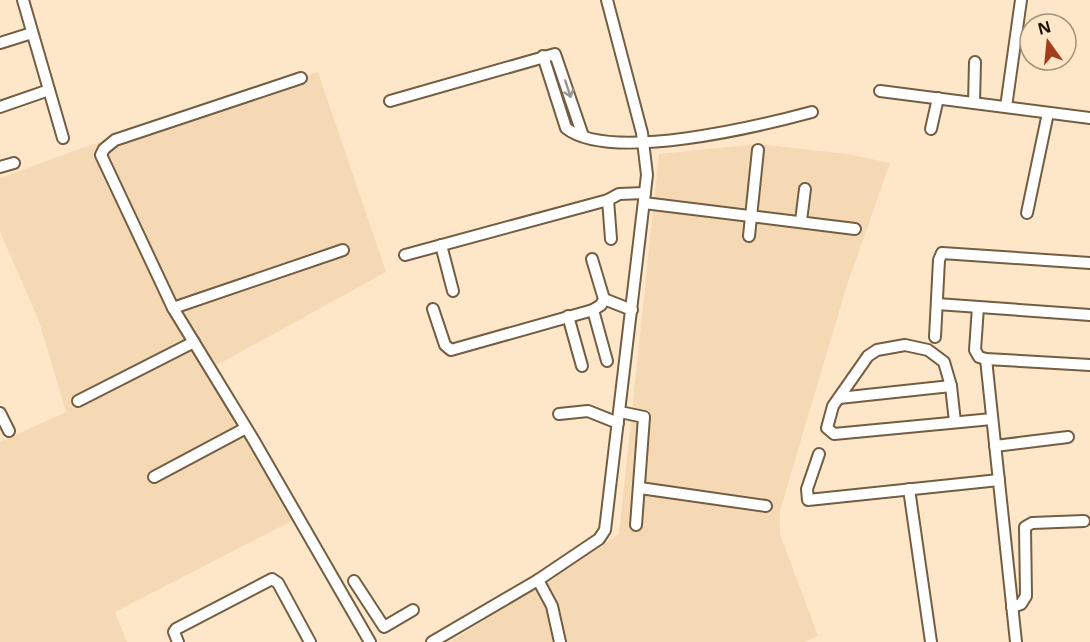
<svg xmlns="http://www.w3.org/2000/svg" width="1090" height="642" viewBox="0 0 1090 642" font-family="'Noto Sans',sans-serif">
  <rect width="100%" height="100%" fill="#fee7c8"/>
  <!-- built -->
  <g fill="#f5d9b4">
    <polygon points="318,72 386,272 217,365 303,515 115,612 127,642 0,642 0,442 66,412 39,321 0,232 0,178 85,147"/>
    <polygon points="757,144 848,154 890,163 846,288 780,511 780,534 818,636 804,642 450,642 619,534 659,154"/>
  </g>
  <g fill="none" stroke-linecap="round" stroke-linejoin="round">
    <defs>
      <g id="minor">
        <polyline points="23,0 63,138"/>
        <polyline points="0,43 32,33"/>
        <path d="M543 56 566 128C610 163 760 126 812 112"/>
        <polyline points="301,78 115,140 104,149 101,155 173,308 253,439 370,642"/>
        <polyline points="880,91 1090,118"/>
        <polyline points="390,101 555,54 583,136"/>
        <polyline points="974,103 975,62"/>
        <polyline points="0,107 49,90"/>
        <polyline points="1006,107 1021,0"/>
        <polyline points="931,129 938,98"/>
        <polyline points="0,167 14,163"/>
        <polyline points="644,203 855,229"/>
        <polyline points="1027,213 1048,113"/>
        <polyline points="801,221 805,189"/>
        <polyline points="749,236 758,150"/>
        <polyline points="611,239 608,200 619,194 645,193"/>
        <polyline points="441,245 453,291"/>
        <polyline points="405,255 608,200"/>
        <polyline points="592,259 604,299 601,305 593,310 607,361"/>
        <polyline points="604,299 632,310"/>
        <polyline points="937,304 1090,315"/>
        <polyline points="978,307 975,350 979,357 986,359 1090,365"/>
        <polyline points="173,308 343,250"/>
        <polyline points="433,309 445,345 451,350 593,310"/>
        <polyline points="568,316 582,366"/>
        <polyline points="935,337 939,260 942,253 1090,263"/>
        <polyline points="986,359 1016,642"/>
        <polyline points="839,398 951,386"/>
        <polyline points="78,401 194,342"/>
        <polyline points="620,412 644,417 636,525"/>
        <polyline points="0,413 9,431"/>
        <polyline points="559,414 588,411 618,423"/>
        <polyline points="955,422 951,386 944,362 928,350 905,345 877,350 868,356 833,406 827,428 834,434 992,419"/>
        <polyline points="995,446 1068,437"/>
        <polyline points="819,454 807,489 808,500 999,480"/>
        <polyline points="154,477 246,428"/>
        <polyline points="640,488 766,506"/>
        <polyline points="909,489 931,642"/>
        <polyline points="538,580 552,606 560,642"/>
        <polyline points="354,581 384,627 413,610"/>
        <polyline points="1012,607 1021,604 1026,596 1025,527 1032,523 1084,521"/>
        <polyline points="178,642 174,632 176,629 272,579 278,583 310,642"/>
        <polyline points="432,642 538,580 599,539 605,530 647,175 642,133 607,0"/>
      </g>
    </defs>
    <!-- minor casing -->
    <use href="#minor" stroke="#725e43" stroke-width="14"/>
    <!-- minor -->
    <use href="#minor" stroke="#fff" stroke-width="10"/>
  </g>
  <!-- one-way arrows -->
  <defs><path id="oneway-shaft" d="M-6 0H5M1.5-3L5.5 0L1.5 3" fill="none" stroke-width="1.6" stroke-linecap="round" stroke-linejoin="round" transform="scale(1.5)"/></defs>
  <use stroke="#989590" href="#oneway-shaft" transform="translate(568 89) rotate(72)"/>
  <!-- north arrow -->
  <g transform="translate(1048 42) rotate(345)"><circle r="28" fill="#fee7c8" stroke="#a3927b" stroke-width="1.5"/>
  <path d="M0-4.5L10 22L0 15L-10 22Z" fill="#a33c1a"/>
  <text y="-9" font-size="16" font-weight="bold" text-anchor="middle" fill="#1b1308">N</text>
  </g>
</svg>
